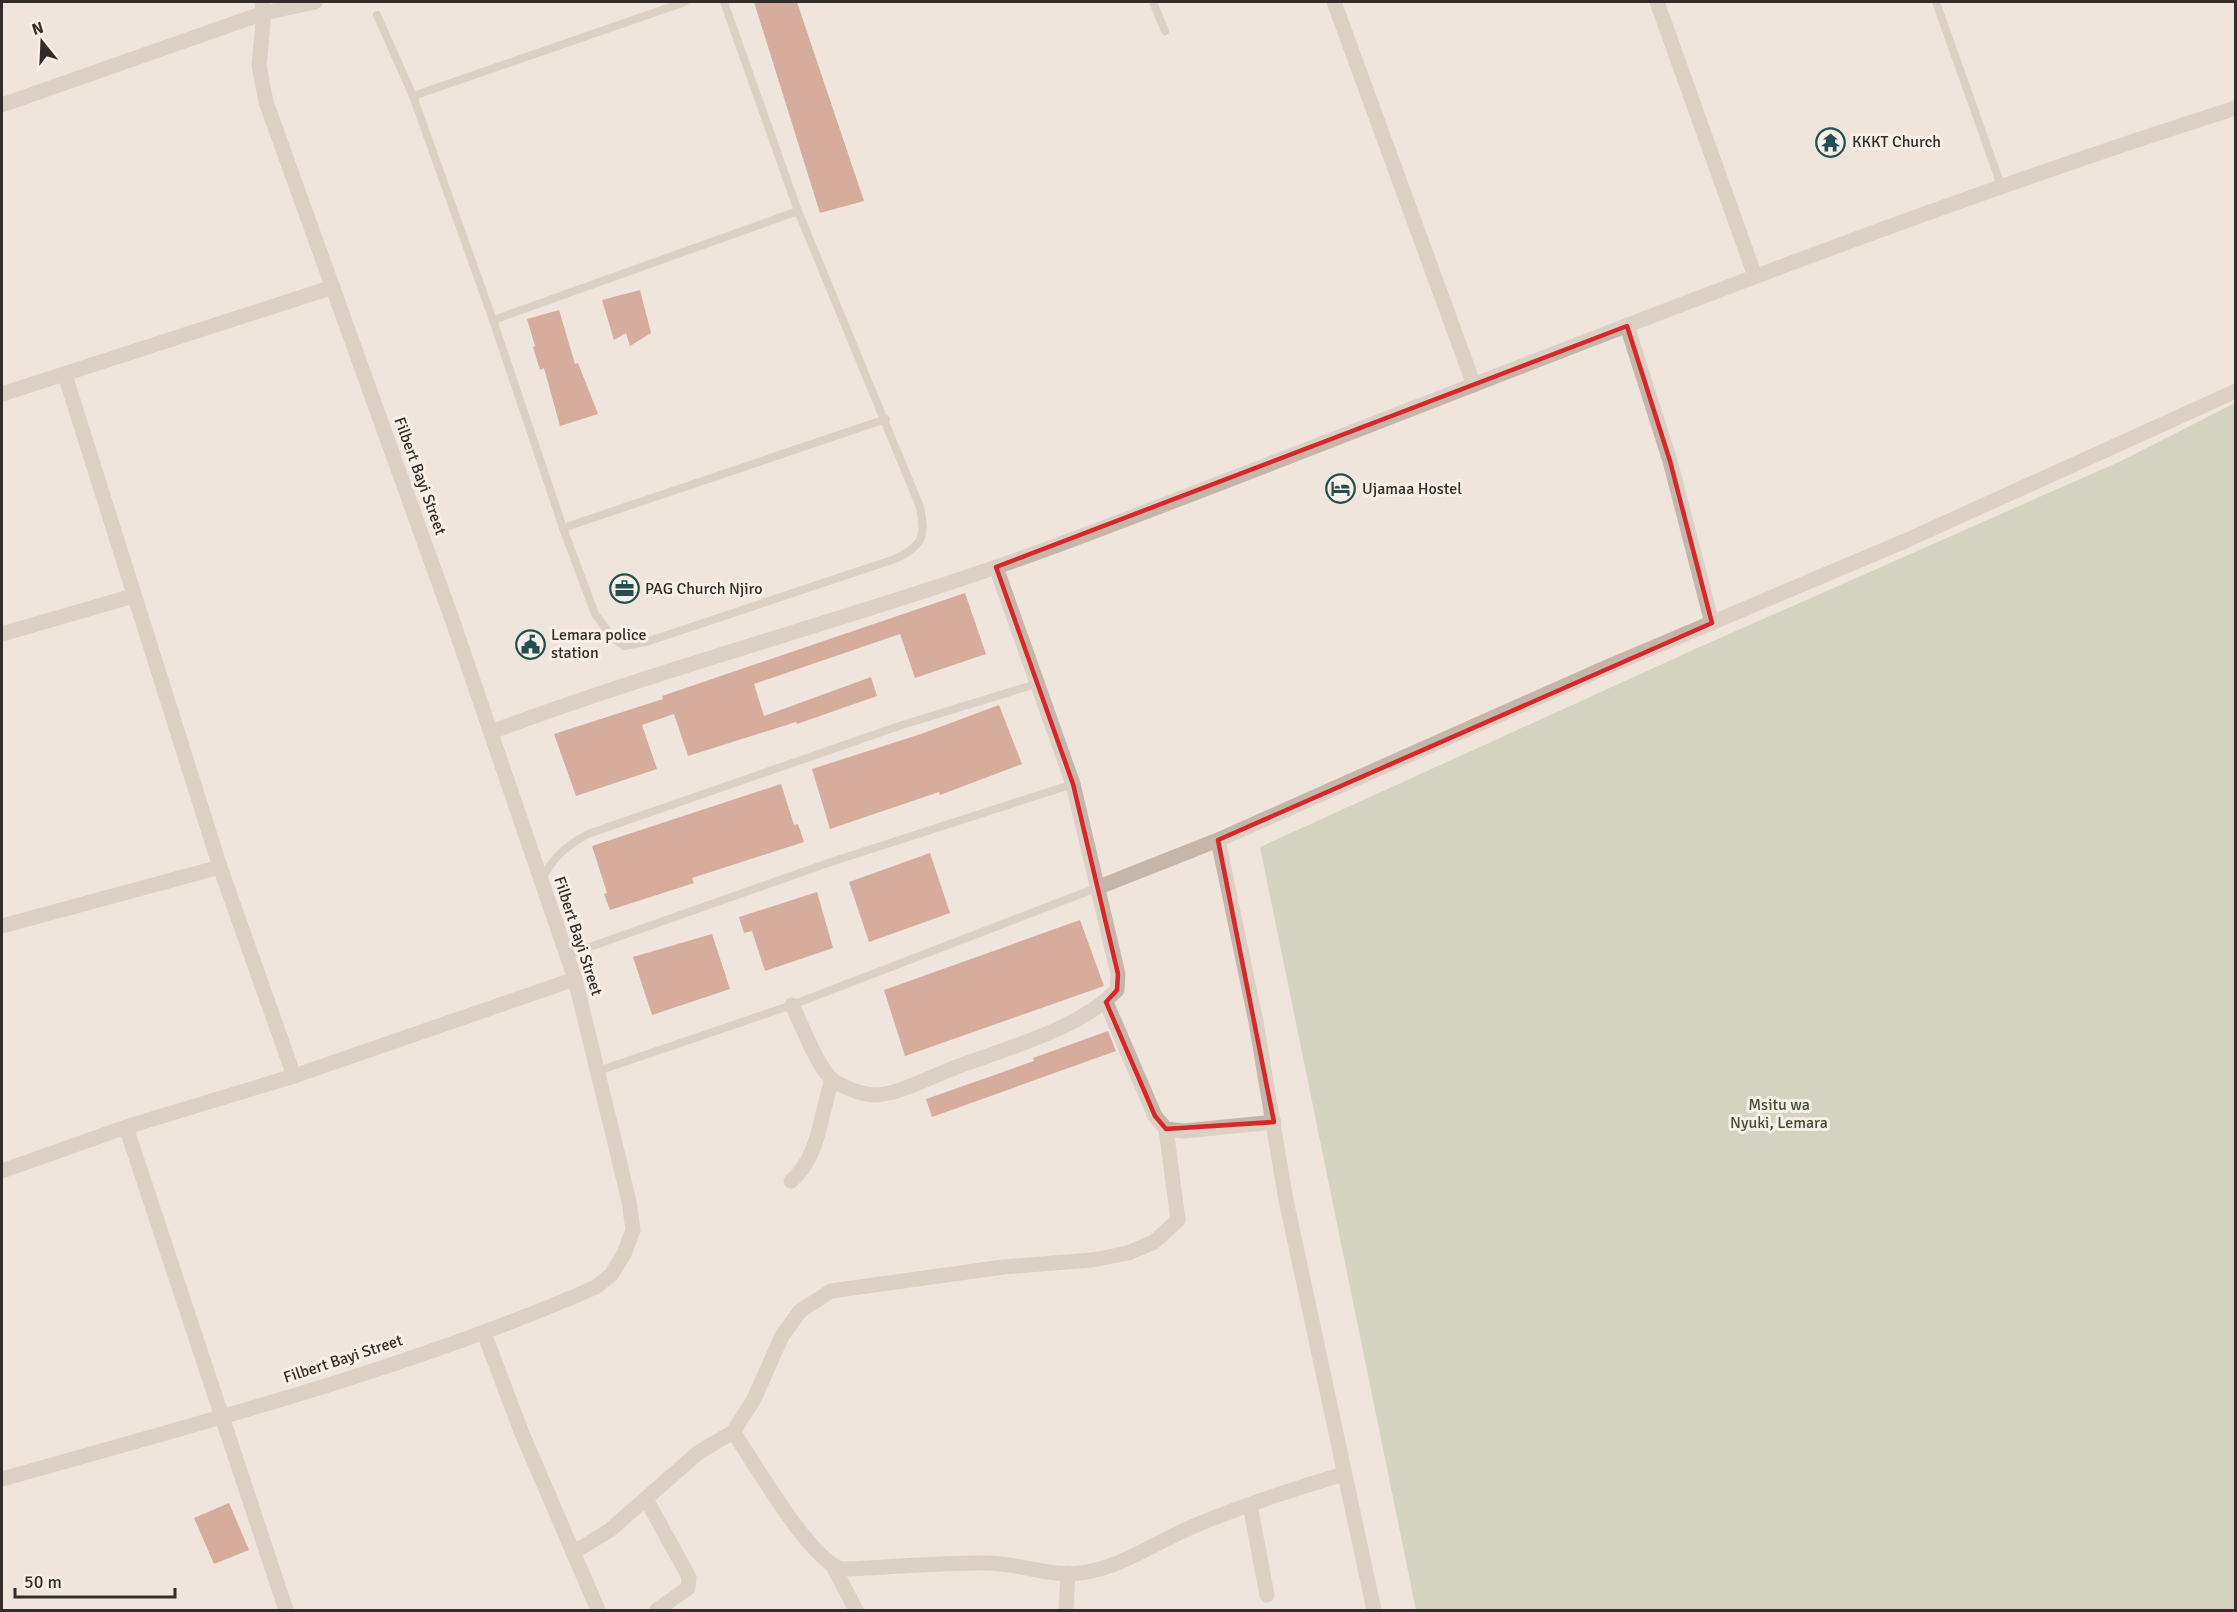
<svg xmlns="http://www.w3.org/2000/svg" width="2237" height="1612" viewBox="0 0 2237 1612" font-family="Signika,sans-serif">
  <rect width="100%" height="100%" fill="#efe5dc"/>
  <!-- green -->
  <polygon fill="#b3bc9e" points="2235,403 2235,1610 1416,1610 1260,847 1693,650 2121,461"/>
  <!-- building -->
  <g fill="#b86751">
    <polygon points="754,2 797,2 864,201 820,213"/>
    <polygon points="640,290 651,333 630,346 626,333 614,340 602,300"/>
    <polygon points="559,310 575,364 578,363 598,414 560,426 544,368 540,370 533,347 535,346 527,319"/>
    <polygon points="965,593 986,654 915,678 900,634 754,684 764,716 871,677 877,696 797,724 796,722 688,756 674,714 642,725 657,769 576,796 554,734 663,699 662,696"/>
    <polygon points="999,705 1022,764 940,795 939,792 830,829 812,769 921,734"/>
    <polygon points="781,784 794,825 798,824 804,842 692,878 694,883 610,910 604,894 607,893 592,846"/>
    <polygon points="930,853 950,913 869,942 849,882"/>
    <polygon points="817,892 833,948 765,971 752,931 744,933 739,917"/>
    <polygon points="1080,920 1104,986 905,1056 884,990"/>
    <polygon points="712,934 730,989 652,1015 633,957"/>
    <polygon points="1108,1031 1116,1051 932,1117 926,1099 1034,1061 1033,1058"/>
    <polygon points="229,1503 249,1550 214,1564 194,1518"/>
  </g>
  <g fill="none" stroke-linecap="round" stroke-linejoin="round">
    <!-- service -->
    <g stroke="#c6b5a9" stroke-width="8">
      <polyline points="1153,2 1165,31"/>
      <polyline points="1936,2 2002,188"/>
      <path d="M377 15 413 96 493 320 563 528 595 614 612 637 624 646 646 642 895 559C923 545 926 538 920 507L798 211 724 2"/>
      <polyline points="413,96 685,2"/>
      <polyline points="493,320 798,211"/>
      <polyline points="563,528 886,419"/>
      <path d="M541 881C552 858 566 846 588 834L899 726 1039 683"/>
      <polyline points="567,955 831,862 1073,784"/>
      <polyline points="598,1071 792,1005 1099,887"/>
    </g>
    <!-- minor -->
    <g stroke="#c6b5a9" stroke-width="15">
      <polyline points="1334,2 1474,385"/>
      <polyline points="1657,2 1755,276"/>
      <polyline points="2,105 264,13 315,2"/>
      <polyline points="1627,326 1670,461 1712,623"/>
      <polyline points="65,375 220,867 294,1076"/>
      <polyline points="2,394 333,287"/>
      <polyline points="2,634 133,596"/>
      <path d="M491 732C683 660 883 611 1074 539 1461 393 1842 233 2236 108"/>
      <polyline points="1218,840 1256,1022 1286,1200 1374,1610"/>
      <polyline points="1099,887 1218,840 1607,667 1905,541 2236,391"/>
      <polyline points="2,926 220,867"/>
      <polyline points="1106,1002 1155,1116 1166,1129 1184,1131 1274,1122"/>
      <path d="M792 1005C801 1023 818 1069 833 1080 844 1088 863 1095 876 1095 902 1093 930 1077 954 1068 1006 1048 1078 1030 1117 990L1118 974 1073 784 996 567"/>
      <polyline points="126,1127 286,1610"/>
      <polyline points="2,1171 126,1127 294,1076 575,979"/>
      <path d="M791 1181C820 1156 820 1115 832 1080"/>
      <polyline points="484,1333 521,1431 598,1610"/>
      <path d="M733 1432C755 1463 808 1558 841 1569 890 1568 938 1562 987 1563 1019 1563 1049 1577 1081 1573 1123 1567 1156 1542 1194 1526 1242 1506 1293 1489 1344 1474"/>
      <path d="M2 1479C200 1423 407 1370 596 1287L611 1275 624 1254 633 1230 629 1201 575 979 453 622 266 102 259 65 264 13 262 2"/>
      <polyline points="646,1499 689,1577 688,1588 657,1610"/>
      <polyline points="1250,1505 1267,1595"/>
      <polyline points="573,1553 610,1530 699,1452 733,1432 754,1399 782,1336 800,1311 831,1291 1003,1267 1092,1260 1128,1253 1154,1242 1178,1220 1166,1129"/>
      <polyline points="833,1566 856,1610"/>
      <polyline points="1066,1610 1068,1573"/>
    </g>
  </g>
  <!-- marked area -->
  <path d="M0 0H2237V1612H0ZM1627 326 1670 461 1712 623 1218 840 1274 1122 1166 1129 1155 1116 1106 1002 1117 990 1118 974 1073 784 996 567Z" fill="#efe5dc" fill-opacity=".55" fill-rule="evenodd"/>
  <path fill="none" stroke="#d62828" stroke-width="4.5" stroke-linejoin="round" d="M1627 326 1670 461 1712 623 1218 840 1274 1122 1166 1129 1155 1116 1106 1002 1117 990 1118 974 1073 784 996 567Z"/>
  <!-- icons -->
  <defs>
    <symbol id="temple-ring" viewBox="-11 -11 22 22"><circle r="9.5" fill="#f7f0e8" stroke="#234f50" stroke-width="1.5"/><path d="M0-6L5-2H3V0L6.5 2.5H4V6H1.5V3h-3V6H-4V2.5H-6.5L-3 0V-2H-5Z" fill="#234f50"/></symbol>
    <symbol id="hotel-ring" viewBox="-11 -11 22 22"><circle r="9.5" fill="#f7f0e8" stroke="#234f50" stroke-width="1.5"/><path d="M-6-4.5h1.5V1H6V5H4.5V3h-9V5H-6ZM-4 0a1.8 1.8 0 1 1 3.6 0ZM.5 0V-2.5h3Q6-2.5 6 0Z" fill="#234f50"/></symbol>
    <symbol id="office-ring" viewBox="-11 -11 22 22"><circle r="9.5" fill="#f7f0e8" stroke="#234f50" stroke-width="1.5"/><path d="M-6-3h4V-5.5h4V-3h4V5H-6ZM-1-4.5V-3h2v-1.5ZM-6 0V1H6V0Z" fill="#234f50"/></symbol>
    <symbol id="civic-ring" viewBox="-11 -11 22 22"><circle r="9.5" fill="#f7f0e8" stroke="#234f50" stroke-width="1.5"/><path d="M-.6-6.5H3V-4.5H.6V-3L4-1V1h2V6H-6V1h2V-1L-.6-3ZM-1.2 2.5V6h2.4V2.5Z" fill="#234f50"/></symbol>
  </defs>
  <g fill-rule="evenodd">
    <use href="#temple-ring" x="1814" y="126" width="33" height="33"/>
    <use href="#hotel-ring" x="1324" y="472" width="33" height="33"/>
    <use href="#office-ring" x="608" y="572" width="33" height="33"/>
    <use href="#civic-ring" x="514" y="628" width="33" height="33"/>
  </g>
  <g text-anchor="middle" dominant-baseline="central" stroke-width="6" stroke-linejoin="round" paint-order="stroke">
    <!-- poi labels -->
    <g font-size="16" fill="#342c28" stroke="#f7f0e8" text-anchor="start">
      <text x="1852" y="142">KKKT Church</text>
      <text x="1362" y="489">Ujamaa Hostel</text>
      <text x="645" y="589">PAG Church Njiro</text>
      <text x="551" y="635">Lemara police<tspan x="551" dy="18">station</tspan></text>
    </g>
    <!-- street labels -->
    <g font-size="16" fill="#342c28" stroke="#f7f0e8">
      <text transform="translate(420 476) rotate(70)">Filbert Bayi Street</text>
      <text transform="translate(578 936) rotate(72)">Filbert Bayi Street</text>
      <text transform="translate(343 1359) rotate(-18)">Filbert Bayi Street</text>
    </g>
    <!-- park labels -->
    <g font-size="16" fill="#444f2f" stroke="#f7f0e8">
      <text x="1779" y="1105">Msitu wa<tspan x="1779" dy="18">Nyuki, Lemara</tspan></text>
    </g>
  </g>
  <!-- border -->
  <rect width="2237" height="1612" fill="none" stroke="#342c28" stroke-width="6"/>
  <!-- north arrow -->
  <g transform="translate(42 42) rotate(342)" stroke="#f7f0e8" stroke-width="4.5" paint-order="stroke">
  <path d="M0-4.5L10 22L0 15L-10 22Z" fill="#342c28"/>
  <text y="-9" font-size="16" font-weight="bold" text-anchor="middle" fill="#342c28">N</text>
  </g>
  <!-- scale -->
  <path d="M15 1588v9h160v-9" fill="none" stroke="#342c28" stroke-width="3"/>
  <text x="24" y="1588" font-size="18" fill="#342c28" stroke="#f7f0e8" stroke-width="4.5" paint-order="stroke">50 m</text>
</svg>
